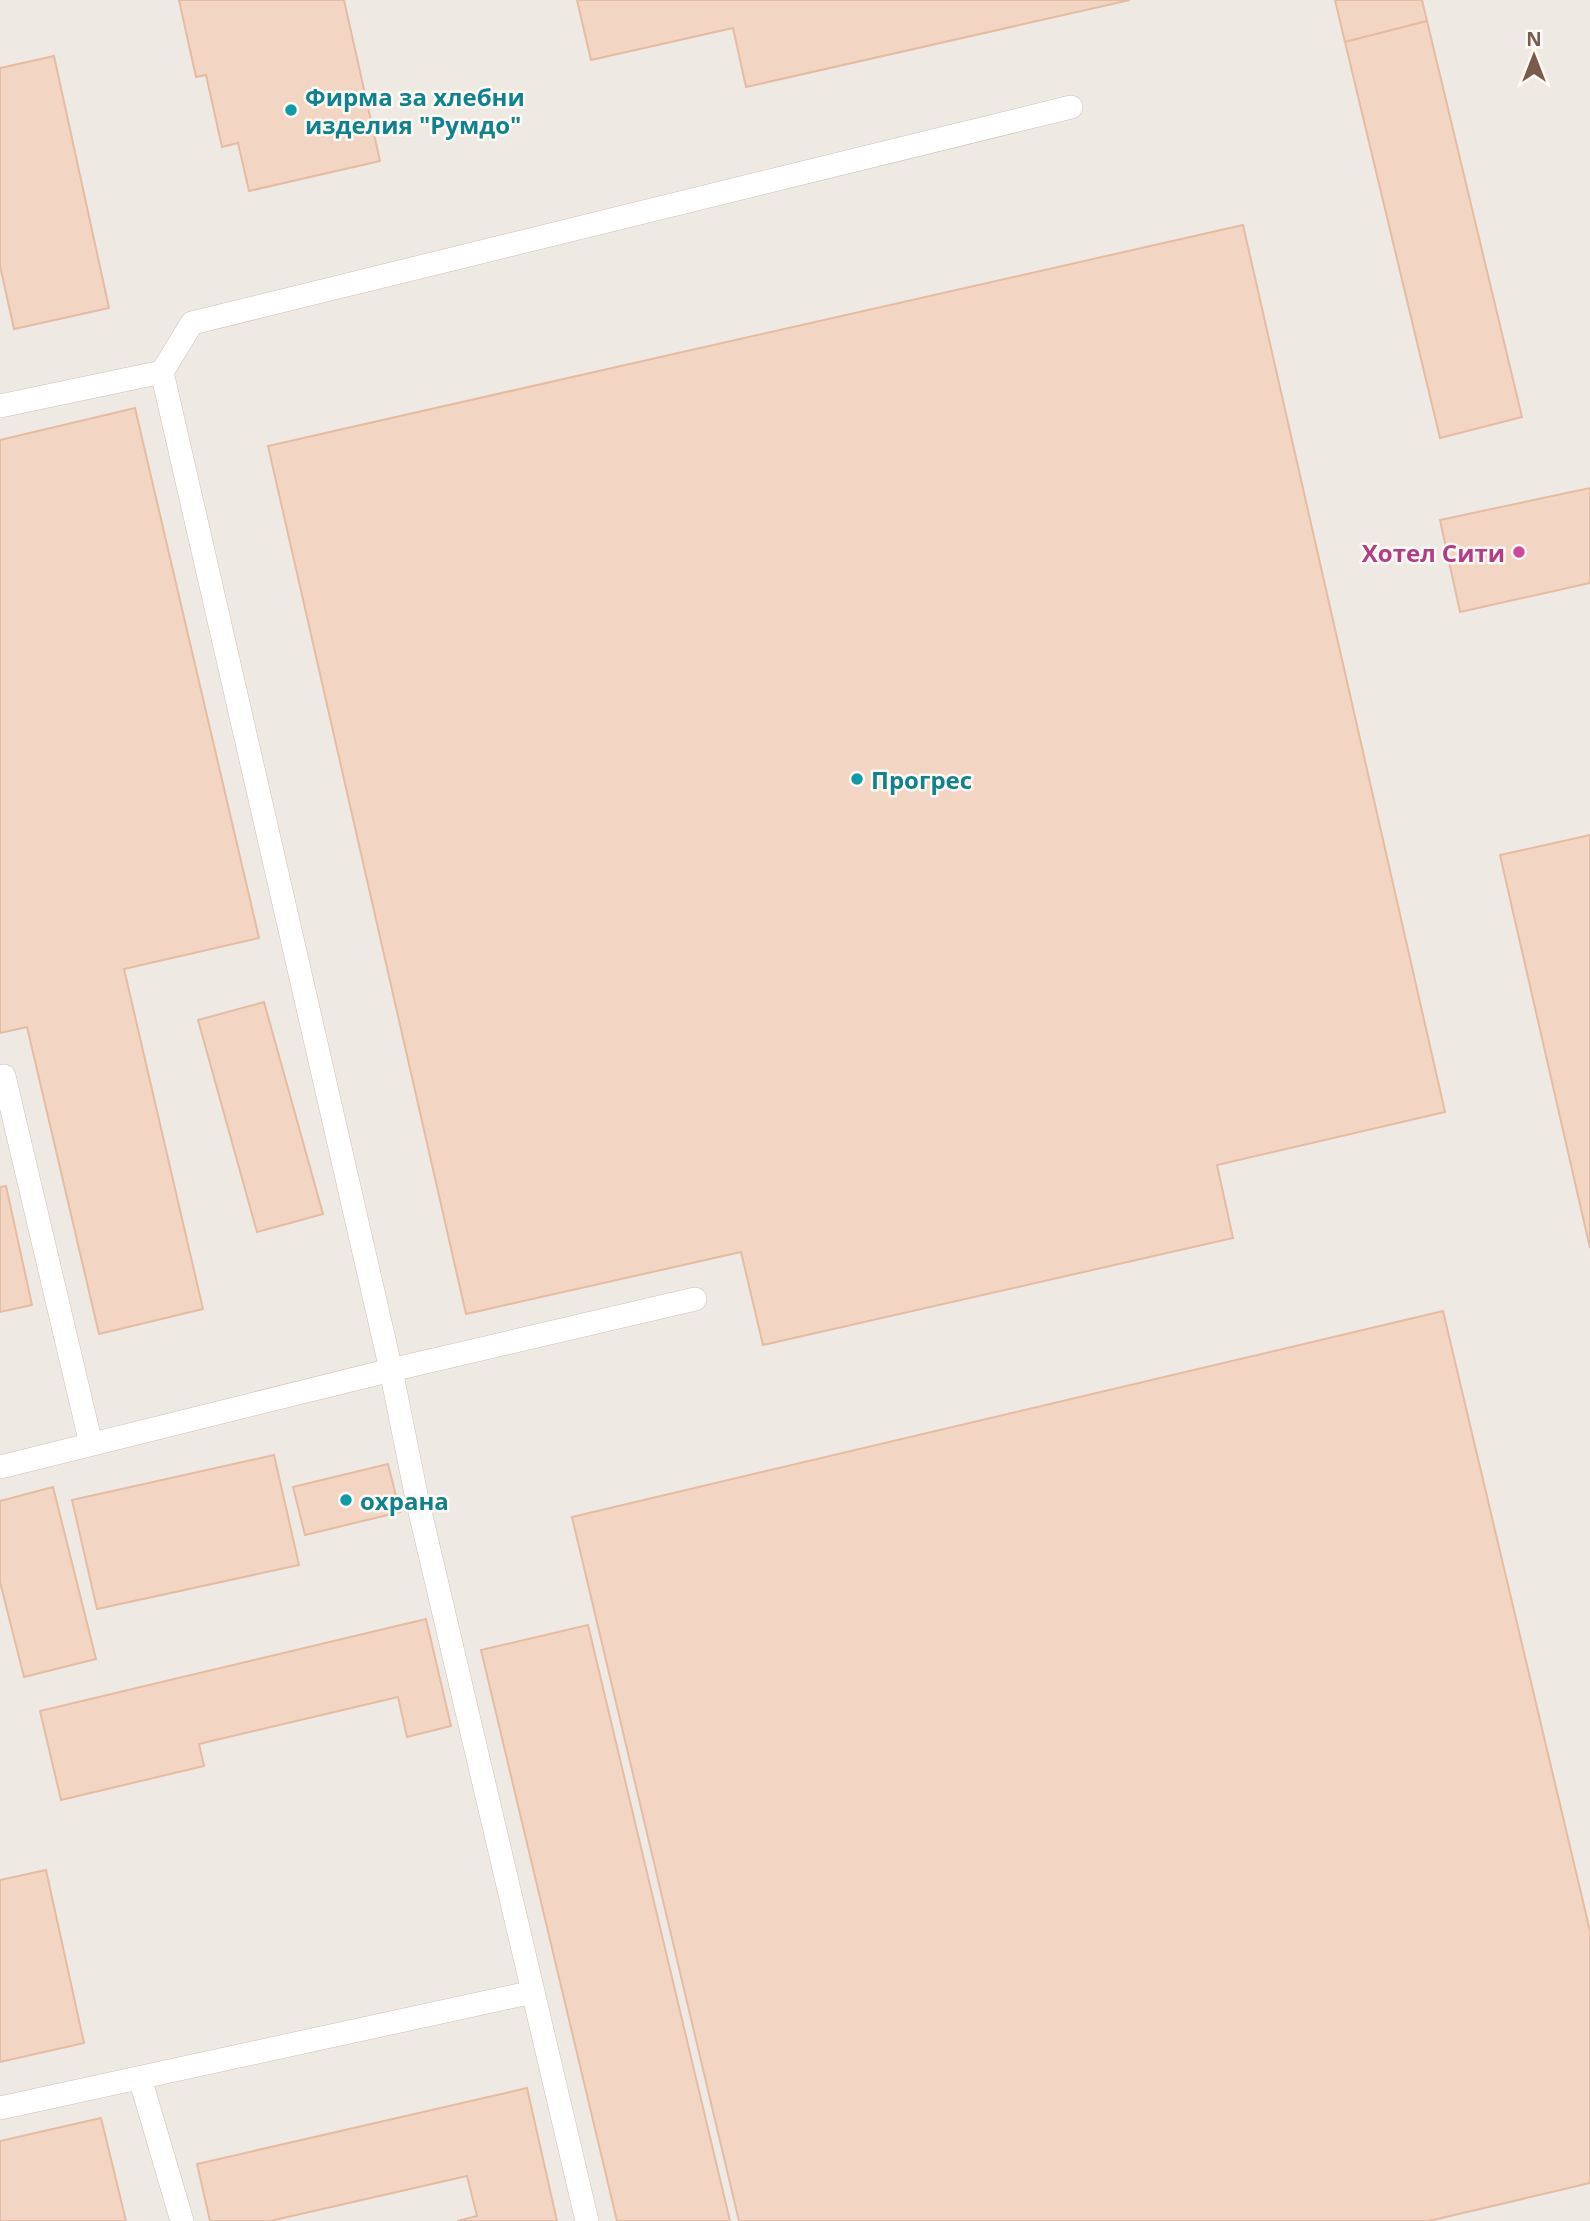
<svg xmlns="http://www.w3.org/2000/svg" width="1590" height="2221" viewBox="0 0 1590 2221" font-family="'Open Sans',sans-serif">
  <rect width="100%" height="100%" fill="#fdf6ec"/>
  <!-- industrial -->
  <rect fill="#efe9e4" x="0" y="0" width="1590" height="2221"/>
  <!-- building -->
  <g fill="#f3d5c3" stroke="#e6bba3" stroke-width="2">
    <polygon points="179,0 344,0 380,161 249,191 238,143 222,147 206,75 196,77"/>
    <polygon points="577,0 1130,0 746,87 733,28 591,60"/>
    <polygon points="1335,0 1422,0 1427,21 1345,42"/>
    <polygon points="1427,21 1522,417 1440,438 1345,42"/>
    <polygon points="54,56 109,308 14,329 0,266 0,68"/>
    <polygon points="1243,225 1445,1112 1217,1165 1233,1238 763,1345 741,1252 466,1314 268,446"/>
    <polygon points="135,408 259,938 124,969 203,1309 99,1334 27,1027 0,1033 0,440"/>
    <polygon points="1590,488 1590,583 1460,612 1440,520"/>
    <polygon points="1590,835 1590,1248 1500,855"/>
    <polygon points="264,1002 323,1214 257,1232 198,1020"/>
    <polygon points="6,1186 32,1305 0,1312 0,1187"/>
    <polygon points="1443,1311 1590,1931 1590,2183 1429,2221 739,2221 572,1517"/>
    <polygon points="274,1455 299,1565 97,1609 72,1500"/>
    <polygon points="388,1464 400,1512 305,1535 293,1487"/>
    <polygon points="53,1487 96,1659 24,1677 0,1582 0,1501"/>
    <polygon points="426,1619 451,1726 407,1737 398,1697 199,1744 204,1766 61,1800 40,1711"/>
    <polygon points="588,1625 730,2221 617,2221 481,1650"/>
    <polygon points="46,1870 84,2043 0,2062 0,1880"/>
    <polygon points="527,2088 557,2221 457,2221 477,2216 467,2176 270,2221 210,2221 197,2164"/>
    <polygon points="101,2118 126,2221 0,2221 0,2141"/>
  </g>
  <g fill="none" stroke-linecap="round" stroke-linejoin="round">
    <defs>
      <g id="service">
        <polyline points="162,372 192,323 1071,107"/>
        <polyline points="0,406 162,372 391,1370 417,1499 587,2221"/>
        <polyline points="0,1077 4,1076 91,1444"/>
        <polyline points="0,1467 391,1370 695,1299"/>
        <polyline points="140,2078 182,2221"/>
        <polyline points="0,2108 533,1992"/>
      </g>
    </defs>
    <!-- service casing -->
    <use href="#service" stroke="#d1beb0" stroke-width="24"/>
    <!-- service -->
    <use href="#service" stroke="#fff" stroke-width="23"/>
  </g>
  <!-- markers -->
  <g fill="#0f9aa8" stroke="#fffaf3" stroke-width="2.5">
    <circle cx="291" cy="110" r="7"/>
    <circle cx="857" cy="779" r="7"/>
    <circle cx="346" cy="1500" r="7"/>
  </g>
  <circle fill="#d1479c" stroke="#fffaf3" stroke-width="2.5" cx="1519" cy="552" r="7"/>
  <g text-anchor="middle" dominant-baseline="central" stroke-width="5" stroke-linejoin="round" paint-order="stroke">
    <!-- culture labels -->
    <g font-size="24" font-weight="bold" fill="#0d838f" stroke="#fffaf3" text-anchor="start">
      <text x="305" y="96">Фирма за хлебни<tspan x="305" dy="28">изделия "Румдо"</tspan></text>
      <text x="871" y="779">Прогрес</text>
      <text x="360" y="1500">охрана</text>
    </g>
    <!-- hotel labels -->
    <g font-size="24" font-weight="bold" fill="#b23c85" stroke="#fffaf3" text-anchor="end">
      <text x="1505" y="552">Хотел Сити</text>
    </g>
  </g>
  <!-- north arrow -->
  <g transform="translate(1534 56)" stroke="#fffaf3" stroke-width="5" paint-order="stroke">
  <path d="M0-5L12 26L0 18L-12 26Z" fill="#7a5c4d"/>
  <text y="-10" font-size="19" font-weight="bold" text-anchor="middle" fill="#7a5c4d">N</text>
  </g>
</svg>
